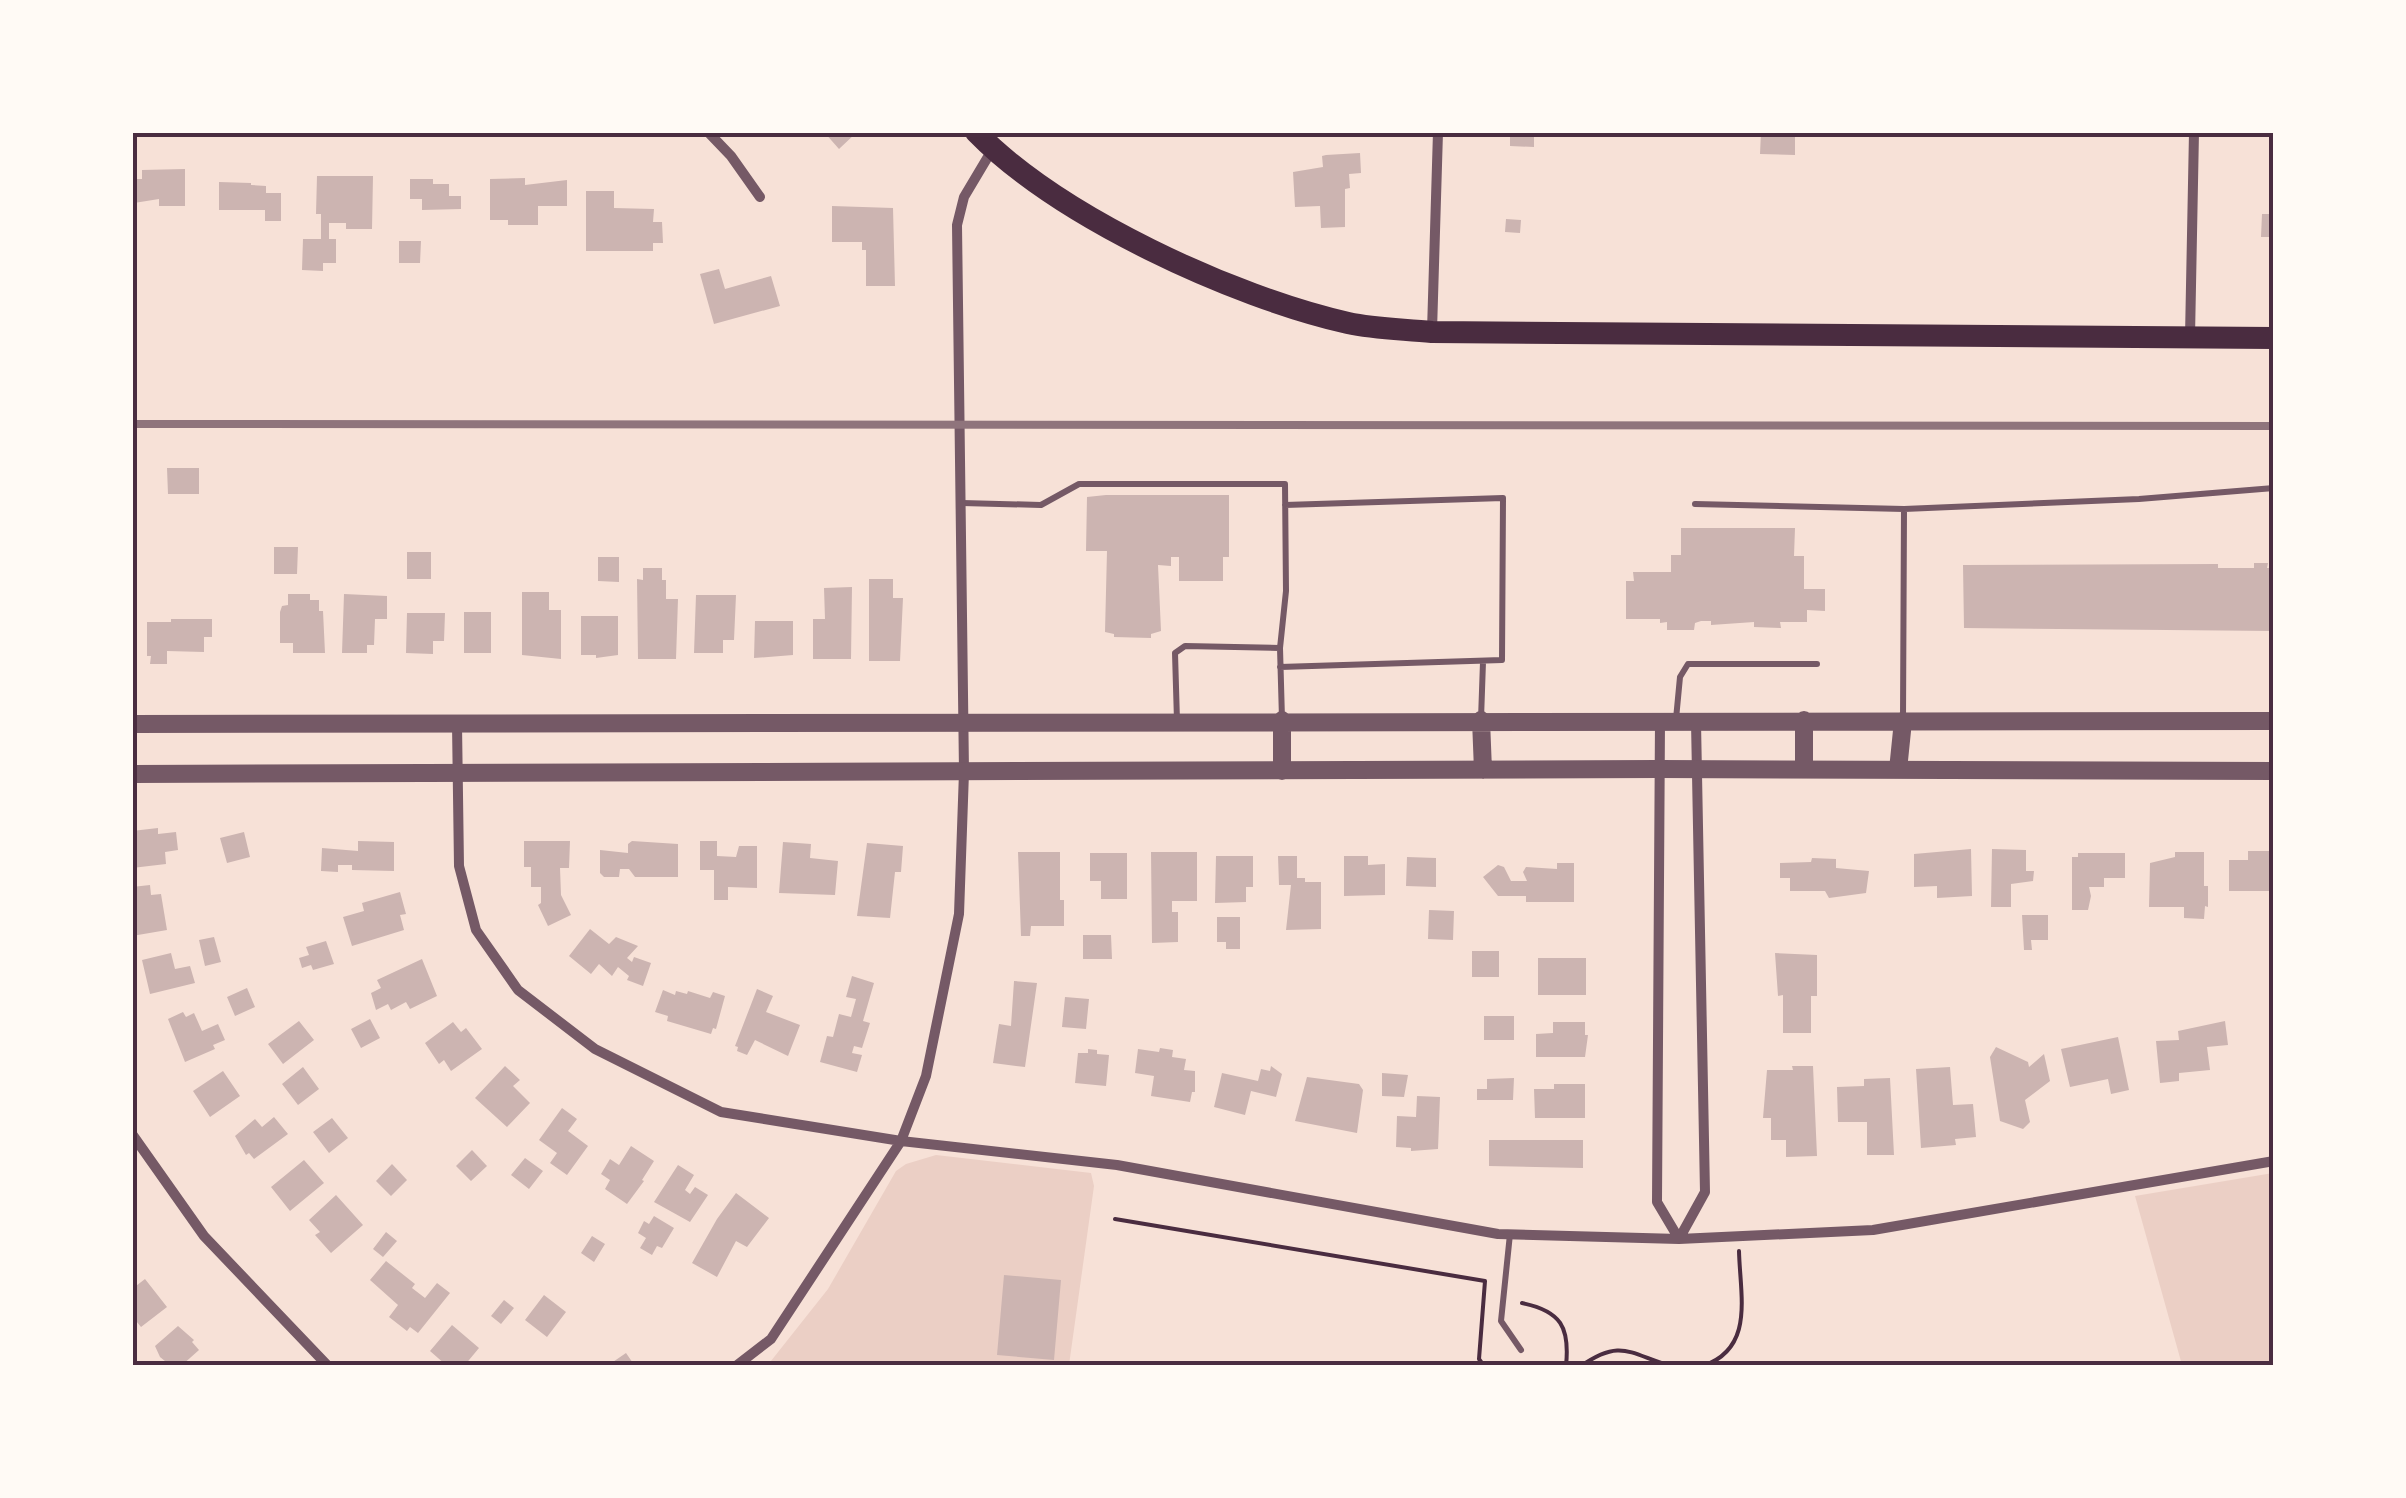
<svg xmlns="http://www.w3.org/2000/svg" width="2406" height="1498" viewBox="0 0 2406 1498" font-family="Karla,sans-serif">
<rect width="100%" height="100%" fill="#f7e1d7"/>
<path fill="#ebcfc5" d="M936 1155 1091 1173 1094 1186 1069 1365 767 1366 828 1289 896 1171 906 1164Z
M2273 1173V1365H2182L2135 1196Z"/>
<path fill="#ccb4b1" d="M824 132H857L839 149Z
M1510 132H1534V147L1510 146Z
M1761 132H1795V155L1760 154Z
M1360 153 1361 173 1349 174 1350 188 1345 189V227L1321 228 1320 206 1295 207 1293 172 1323 167 1322 156 1326 155Z
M185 169V206H159V199L134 203 132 179H142V170Z
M317 176H373L372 229H346V223H329V239H336V263H323V271L302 270 303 239H321V214H316Z
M525 178V185L567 180V206H538V225H508V220H490V179Z
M410 179H433V184H449V196H461V209L422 210V199H410Z
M219 182 251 183V185L266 186V193H281V221H265V210H219Z
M586 191H614V208L654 209 653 222H662L663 243H653V251H586Z
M832 206 893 208 895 286H866V250H862V242H832Z
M2262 214H2274V237H2261Z
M1506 219 1521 220 1520 233 1505 232Z
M399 241H421L420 263H399Z
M719 269 725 289 771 276 780 306 714 324 700 274Z
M167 468H199V494H168Z
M1106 495H1229V557H1223V581H1179V557H1171V566L1158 565 1161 631 1151 634V638L1114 637V634L1105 632 1107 551H1086L1087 497Z
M1681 528H1795L1794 556H1804V589H1825V611L1807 610V622H1780L1781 628 1754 627V622L1711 625V621H1701L1695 623 1694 630H1667V622L1660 623V619H1626V581H1634L1633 572H1671V555H1681Z
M274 547H298L297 574H274Z
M407 552H431V579H407Z
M598 557H619V582L598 581Z
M2254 563H2268L2267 568H2274V631L1964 628 1963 565 2218 564V568H2254Z
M643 568H662V580H666V599H678L676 659H638L637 579 643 580Z
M869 579H893V598H903L900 661H869Z
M852 587 851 659H813V619H825L824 588Z
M522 592H549V610H561V659L522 655Z
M288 594H310V600H319V611H323L325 653H293V643H280V612L282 606 288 605Z
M344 594 387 596V619H375L374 645H367V653H342Z
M696 595H736L734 640H723V653H694Z
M464 612H491V653H464Z
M407 613H445L444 641H433V654L406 653Z
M581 616H618V655L596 658V655H581Z
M171 619H212V637H204V652L167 651V664H150L151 656H147V622H171Z
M755 621H793V655L754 658Z
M158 828V834L176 832 178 850 165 852 166 864 132 868V831Z
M244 832 250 857 227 863 220 838Z
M358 841 394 842V871L352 870V865H338V872L321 871 322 848 358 851Z
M524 841H570L569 868H560L561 895 571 915 548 926 538 905 541 903V887H531V867H524Z
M632 841 678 844V877H635L629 869H620L619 877H604L600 873V850L628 853V844Z
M700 841H717V856L736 857 739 846H757V888L728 887V900H714V870H700Z
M783 842 811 844 810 858 838 861 835 895 779 893Z
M867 843 903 846 901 872H895L890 918 857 916Z
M1971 849 1972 896 1937 898V886L1914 887V854Z
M1992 849 2026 850V871H2034L2033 881 2011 884V907H1991Z
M2248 851H2274V891H2229V860H2248Z
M1018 852H1060V900H1064V926H1031L1030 936H1021Z
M1151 852H1197V901H1172V912H1178V942L1152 943Z
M2175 852H2204V886H2208V907L2205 906 2204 919 2184 918V907H2149L2150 863 2175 857Z
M1090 853H1127V899H1101V881H1090Z
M2078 853H2125V878H2104V887H2089L2091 896 2088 910H2072V857H2078Z
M1216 856H1253V887H1246V902L1215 903Z
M1278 856H1297V878H1305V882H1321V929L1286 930 1291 885H1279Z
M1344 856H1368V865L1385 864V895L1344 896Z
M1407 857 1436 858V887L1406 886Z
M1812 858 1836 859V868L1869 871 1866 893 1829 898 1825 891H1790V878H1780V863L1811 862Z
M1557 863H1574V902H1526V896H1498L1483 877 1498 865 1504 867 1511 881H1527L1523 872 1526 867 1557 869Z
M150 885 151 895 161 894 167 930 132 936V887Z
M400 892 406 914 400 915 404 930 352 946 343 917 364 911 362 903Z
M1429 910 1454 911 1453 940 1428 939Z
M2022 915H2048V940H2031L2032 950H2024Z
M1217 917H1240V949H1226V942H1217Z
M590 929 609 944 616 937 638 946 627 958 632 962 634 957 651 963 643 986 627 980 629 976 618 967 612 976 599 964 591 974 569 956Z
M1083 935H1111L1112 959H1083Z
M214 937 221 962 205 966 199 940Z
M326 941 334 964 313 970 311 965 302 968 299 958 309 955 306 947Z
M1472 951H1499V977H1472Z
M171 953 175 969 190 966 195 983 150 994 142 960Z
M1775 953 1817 955V996H1811V1033H1783V995L1778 996Z
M1538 958H1586V995H1538Z
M422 959 437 996 410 1009 406 1002 391 1010 388 1004 376 1010 371 993 381 988 377 980Z
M852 976 874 983 863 1021 870 1023 862 1048 854 1046 852 1053 862 1055 857 1072 820 1062 827 1036 833 1037 839 1014 851 1017 856 999 846 997Z
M1014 981 1037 983 1025 1067 993 1063 999 1024 1011 1026Z
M247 988 255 1007 235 1016 227 997Z
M757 989 773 996 766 1012 800 1025 788 1056 755 1040 747 1055 737 1051 738 1047 735 1046Z
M663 990 675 995 676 991 687 994 688 991 710 998 713 992 725 996 716 1029 713 1028 711 1034 667 1021 668 1016 655 1012Z
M1065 997 1089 999 1086 1029 1062 1027Z
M183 1012 186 1017 194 1013 202 1031 218 1024 225 1040 213 1045 215 1049 185 1062 168 1019Z
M1484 1016H1514V1040H1484Z
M370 1019 380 1038 361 1048 351 1029Z
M299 1021 314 1040 283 1064 268 1044Z
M2225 1021 2228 1045 2207 1047 2210 1070 2179 1073V1081L2160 1083 2156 1041 2179 1040 2178 1031Z
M453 1022 461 1032 466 1028 482 1049 451 1071 444 1060 439 1064 425 1043Z
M1553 1022H1585V1035H1588L1585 1057H1536V1034L1553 1033Z
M2118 1037 2129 1090 2111 1094 2108 1079 2070 1087 2061 1049Z
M1996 1047 2028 1062 2029 1067 2044 1054 2050 1081 2025 1100 2030 1122 2023 1129 2000 1121 1990 1057Z
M1160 1048 1173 1050 1172 1057 1186 1059 1184 1070 1195 1071V1092H1192L1190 1102 1151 1096 1154 1076 1135 1073 1138 1049 1159 1052Z
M1088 1049 1097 1050V1054L1109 1055 1106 1086 1075 1083 1078 1053H1088Z
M505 1066 520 1080 513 1086 530 1103 507 1127 475 1098Z
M1271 1066 1282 1074 1276 1097 1251 1091 1245 1115 1214 1107 1222 1073 1258 1081 1261 1069 1270 1071Z
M1792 1066H1813L1817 1156 1786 1157V1140H1771V1118H1763L1767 1070H1793Z
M303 1067 319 1089 298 1105 282 1084Z
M1950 1067 1953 1105 1973 1104 1976 1137 1955 1139 1956 1145 1921 1148 1916 1069Z
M223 1071 240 1096 210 1117 193 1091Z
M1382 1073 1408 1075 1404 1097 1382 1096Z
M1307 1077 1359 1084 1363 1090 1357 1133 1295 1121Z
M1514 1078 1513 1100H1477V1089H1487V1079Z
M1890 1078 1894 1155H1867V1122H1838L1837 1087 1864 1086V1079Z
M1554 1084H1585V1118H1535L1534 1089H1554Z
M1417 1096 1440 1097 1438 1149 1411 1151V1148L1396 1147 1397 1116 1416 1117Z
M562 1108 577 1119 568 1131 588 1146 567 1175 550 1163 557 1153 539 1140Z
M274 1117 288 1134 254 1159 249 1153 246 1155 235 1136 255 1119 262 1127Z
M332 1118 348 1138 329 1153 313 1132Z
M1489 1140H1583V1168L1489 1166Z
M631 1146 654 1161 642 1180 644 1181 627 1204 605 1189 610 1180 601 1174 610 1159 619 1165Z
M472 1150 487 1166 471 1181 456 1166Z
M525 1158 543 1171 529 1189 511 1175Z
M304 1160 324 1183 290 1211 271 1187Z
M392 1164 407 1180 391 1196 376 1181Z
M678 1165 694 1175 685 1190 690 1194 695 1187 708 1195 690 1222 654 1202Z
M736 1193 769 1218 747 1247 736 1241 717 1277 692 1263 717 1219Z
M336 1195 363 1225 331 1253 315 1235 320 1232 309 1220Z
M654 1216 674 1228 662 1248 657 1246 652 1255 640 1248 646 1238 638 1233 644 1221 649 1224Z
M386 1232 397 1241 383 1257 373 1249Z
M592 1236 605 1244 594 1262 581 1253Z
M386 1261 415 1284 412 1288 425 1298 437 1283 450 1293 418 1333 410 1327 407 1331 389 1317 398 1305 370 1280Z
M1004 1275 1061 1280 1054 1360 997 1355Z
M145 1279 167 1307 141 1327 132 1316V1289Z
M544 1295 566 1312 547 1337 525 1320Z
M504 1300 514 1308 501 1324 491 1316Z
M452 1325 479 1348 464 1366H454L449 1362 446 1365 430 1351Z
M178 1326 194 1340 192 1342 199 1350 181 1366H171L160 1357 155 1346Z
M626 1353 635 1366H607Z"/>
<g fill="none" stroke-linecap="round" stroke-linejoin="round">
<path stroke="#4a2c40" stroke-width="4" d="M1115 1219 1485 1281 1479 1359 1484 1366
M1522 1303C1561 1311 1570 1327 1566 1366
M1581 1366C1621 1338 1630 1354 1671 1366
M1703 1366C1755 1348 1740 1296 1739 1251"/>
<path stroke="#755966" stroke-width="6" d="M962 503 1041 505 1079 484H1285L1286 591 1280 648
M1695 504 1904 509 2139 499 2274 488
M1280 667 1502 660 1503 498 1285 505
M1903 718 1904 509
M1481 719 1483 662
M1676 719 1680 677 1688 664H1817
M1177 721 1175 653 1185 646 1280 648 1282 719
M1510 1234 1501 1321 1521 1350"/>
<path stroke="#755966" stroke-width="10" d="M708 132 731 156 760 197
M1432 331 1438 132
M2190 337 2194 132
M1660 721 1657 1202 1679 1239
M457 724 459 866 476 930 518 990 595 1049 721 1112 901 1141 1117 1165 1498 1234 1679 1239 1873 1230 2274 1161
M132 1134 204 1236 328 1366
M1679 1239 1705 1192 1696 722
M736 1366 771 1339 901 1141 926 1076 959 914 964 772 957 225 964 197 992 150"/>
<path stroke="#755966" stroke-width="18" d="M1282 720V771
M1481 720 1483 770
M132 724 2274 721
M1804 769V720
M1898 770 1903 721
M132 774 1659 769 2274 771"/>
<path stroke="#4a2c40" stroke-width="22" d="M976 132C1059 217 1233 297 1348 323 1375 329 1404 329 1432 332L2274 338"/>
<path stroke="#8f747c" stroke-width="8" d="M132 424 2274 426"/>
</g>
<rect width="2406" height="1498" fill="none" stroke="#fffaf5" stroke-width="270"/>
<rect x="135" y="135" width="2136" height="1228" fill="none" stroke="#4a2c40" stroke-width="4"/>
</svg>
